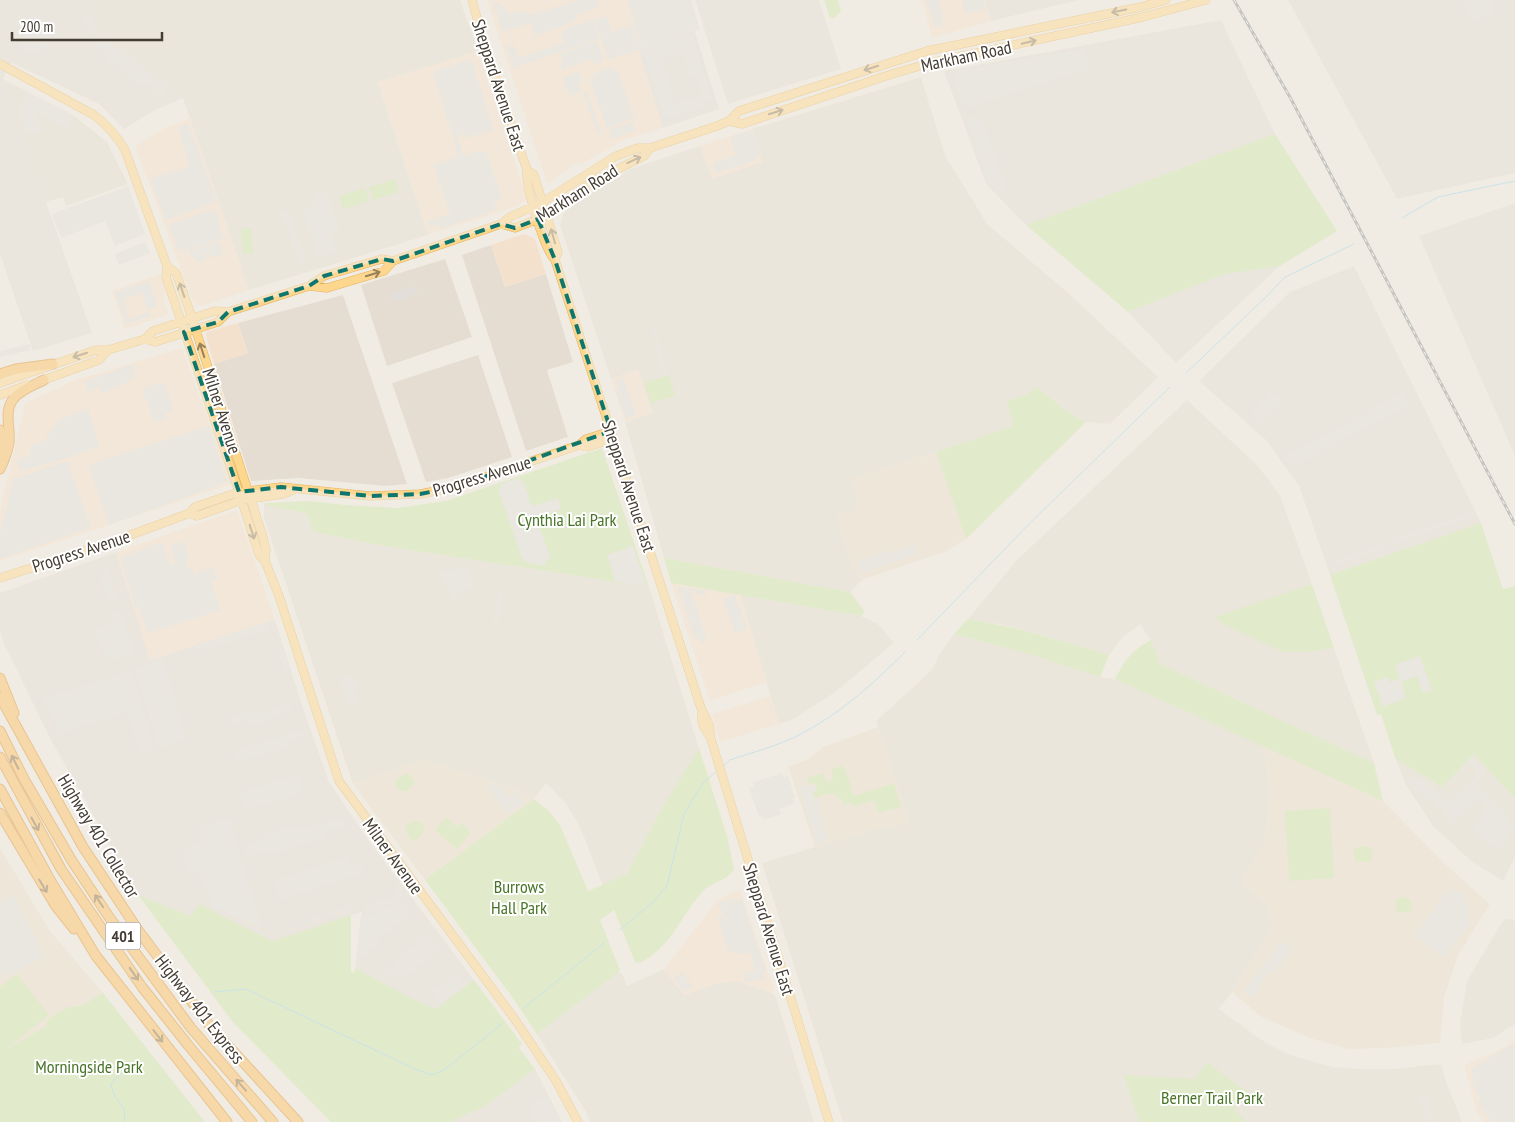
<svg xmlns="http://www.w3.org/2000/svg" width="1515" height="1122" viewBox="0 0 1515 1122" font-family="'PT Sans Narrow',sans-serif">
<rect width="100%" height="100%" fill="#f1ece3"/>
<path fill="#e5ddd1" d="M90 0H460L478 51 378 83 428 235 249 290 183 98 101 32Z
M921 77 945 155 987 224 1066 291 1158 377 1110 424 1086 422 1065 410 1037 387 1025 395 1008 401 1014 426 853 479 860 509 837 516 854 568 862 580 850 592 664 558 625 422 652 412 638 370 611 379 560 225 564 211 630 169 700 146 712 178 762 162 752 129Z
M3 79 73 115 107 142 128 184 66 206 63 197 46 202Z
M491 245 505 287 546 274 573 362 547 370 568 437 526 451 462 255Z
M445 259 472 337 387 366 361 285Z
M343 295 407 484 386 486 298 478 251 481 214 364 248 353 238 323Z
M478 355 512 457 448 478 426 482 392 383Z
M1187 400 1257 465 1280 495 1312 584 1215 618 1309 652 1334 648 1374 763 1160 664 1151 640 1140 624 1123 637 1109 655 1042 635 1004 625 968 619 1016 561Z
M264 505 306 513 314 532 385 546 649 587 699 749 658 815 627 874 609 898 599 877 585 839 576 820 566 804 546 783 534 799 510 787 424 760 353 784 264 518Z
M740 595 861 616 878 624 894 643 834 693 792 720 779 724Z
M954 634 1029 654 1100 677 1115 679 1264 746 1270 791 1265 843 1241 882 1267 904 1273 928 1232 992 1219 1009 1260 1039 1276 1048 1293 1056 1333 1067 1357 1069H1394L1441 1064 1447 1084 1462 1122H843L762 863 875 829 909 823 876 721 932 670 939 655Z
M1474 754 1515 799V857L1503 881 1470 860 1434 827 1406 785 1395 758 1442 787Z
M1506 919H1512L1515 922V1024L1493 1038 1462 1044 1460 1023 1467 981 1502 922Z
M664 969 684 995 715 984 737 981 772 993 776 997 814 1122H590L586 1112 537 1034 619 972 622 974 627 986Z"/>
<path fill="#f4e1cd" d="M487 0H627L642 49 639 51 663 128 622 141 583 163 573 165 550 183 546 181Z
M922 0H985L991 21 932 38Z
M478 51 527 199 518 206 428 235 378 82Z
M190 118 249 290 202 306 193 302 135 146 161 130Z
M752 129 762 162 712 179 700 146Z
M524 234 535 239 546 274 505 287 491 245Z
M160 274 166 293 163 298 169 314 125 330 112 291Z
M238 323 248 353 214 364 206 336V332Z
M182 348 232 484 0 561V511L25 403 75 380Z
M638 370 652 413 625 422 611 379Z
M237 510 275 620 150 660 116 552Z
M671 583 740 595 767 682 710 701Z
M770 696 779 724 720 742 712 714Z
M740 890 774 989 772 993 737 981 715 984 684 995 664 969 716 902 728 894Z
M1515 1041V1122H1483L1477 1112 1464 1065 1493 1053Z"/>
<path fill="#e3ddd8" d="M0 0H90L101 32 183 98 155 110 124 129 99 104 12 63 3 79 92 333 33 351 0 254Z
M627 0H685L719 109 663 128 639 51 642 49Z
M695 0H819L841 69 728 104Z
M985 0H1079L991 21Z
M1288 0H1515V173L1397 199Z
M1221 20 1275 134 1026 225 986 184 944 71Z
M1515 203V456L1419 236Z
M1280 266 1176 363 1128 312 1225 274Z
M1354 266 1481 523 1330 575 1299 486 1266 440 1199 381 1290 292Z
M116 552 150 660 275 620 302 705 329 782 366 837 474 980 435 1011 355 968 362 912 273 941 199 904 191 916 138 895 51 740 4 644 0 630V593Z
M535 1069 562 1122H451L487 1105Z"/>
<path fill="#ebe0cc" d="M936 452 966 539 947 551 862 580 854 568 837 516 860 508 852 479Z
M878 727 909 823 875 829 815 847 788 766 807 760 823 747Z
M1264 746 1383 801 1445 864 1490 904 1458 955 1444 998 1440 1043 1387 1048 1348 1049 1310 1038 1260 1016 1232 992 1273 928 1267 904 1241 882 1265 843 1270 791Z
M424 760 510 787 534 799 425 880 353 784Z
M0 848 50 931 103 993 0 1053Z"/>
<path fill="#cfe7aa" d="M824 0H838L841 11 834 18H830Z
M1275 134 1337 231 1280 266 1225 274 1128 312 1026 225Z
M395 179 399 192 373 200 369 187Z
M365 188 369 201 343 209 339 196Z
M251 228 253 254H243L241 229Z
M669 375 675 396 651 403 644 383Z
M1037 387 1065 410 1086 422 966 539 936 452 1013 426 1007 401 1025 395Z
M602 448 649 587 385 546 314 532 306 513 264 505 265 503 310 501 346 505 397 508 446 501Z
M1481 523 1503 589 1515 586V799L1474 754 1442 787 1395 758 1381 714 1377 715 1330 575Z
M664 558 850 592 865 612 861 616 671 583Z
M1312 584 1334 648 1309 652H1283L1223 624 1215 617Z
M968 619C1017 627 1063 641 1109 655L1100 677 1029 654 954 634Z
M1151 640 1160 664 1374 763 1383 801 1115 679C1125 660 1131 651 1151 640Z
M699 748 727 836 734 869C729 880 712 882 703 891 681 915 670 950 639 963L635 962 614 910 600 920 620 970 619 972 537 1034 512 997 425 880 534 799 549 811 560 825 588 891 627 874 658 815Z
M841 766 845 769 854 796 894 783 901 807 879 813 874 800 852 807 850 803 844 805 841 798 838 799 835 793 831 795 830 793 814 798 813 793 817 791 815 783 809 784 807 778 824 773 826 782 833 780 831 769Z
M406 773 411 776 415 783 407 791H400L395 785 396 780Z
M1330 808 1334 878 1289 881 1285 811Z
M446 817 457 827 461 823 471 832 457 849 435 830Z
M413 821 421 822 424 826 425 831 415 841H411L406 830V826Z
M1366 846 1372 850 1373 857 1369 862 1355 861 1353 848Z
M138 895 191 916 199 904 273 941 351 915V972L354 973 355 968 413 999 436 1009 474 980 522 1044 519 1048 535 1069 487 1105 451 1122H331L232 1021Z
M1399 897 1406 898 1410 900 1413 911 1400 913 1396 910 1395 902Z
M17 974 49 1015 5 1050 46 1026 48 1019 68 1007 81 1006 103 993 205 1122H0V987Z
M1207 1062 1240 1087 1248 1090 1234 1108 1246 1122H1139L1124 1075 1195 1079Z"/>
<path fill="#e2dfdb" d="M492 0 506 8 508 14 516 12H527L531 15 578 0H596L599 7 575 15 576 21 535 36 530 23 503 32Z
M627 0H691L700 29 665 41 692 34 712 99 705 101 697 76 691 77 683 52 662 59 675 102H673V104L702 96 706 107 666 119 664 113 662 114Z
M926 0H939L943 16 941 17 943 25 934 27Z
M962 0H983L986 9 966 14Z
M1464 0H1491L1495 13 1471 22Z
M90 12 97 32 89 35 82 15Z
M41 13 50 40 45 41 48 48 24 55 22 49 17 51 28 19Z
M607 16 612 32 633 25 641 49 608 59 595 20Z
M593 19 600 39 514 68 507 47 514 45 519 58 564 43 560 31Z
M101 37 166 88 161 95 146 83 142 87 106 58 108 55 95 44Z
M597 41 604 60 594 64 592 59 562 70 560 63 563 62 560 54Z
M1084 49 1091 68 964 109 954 78 958 77 957 70Z
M471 59 494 130 465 138 463 134 457 137 464 156 482 150V152H486L502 199 494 201 497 209 440 229 438 224 430 227 428 221 450 214 433 165 456 157V146L432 72Z
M612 67 613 71 618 70 634 118 607 128 590 79 594 77 593 74Z
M579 72 582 82 578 84 581 92 569 96 563 78Z
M587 91 601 133 598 134 583 93Z
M28 92 72 116 66 127 35 111 42 130 27 134 18 108Z
M977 116 978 119 982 118 1006 189 996 193 992 182 988 184 967 119Z
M633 122 636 130 612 139 609 130Z
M188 123 217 201 166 220 150 179 190 166 178 127Z
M752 130 760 155 756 156 757 160 716 173 713 163 736 155 730 137Z
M128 186 145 234 115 246 105 221 61 238 52 214Z
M324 187 340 232 331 235 336 252 319 258 303 214 314 200 312 192Z
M214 209 224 238 184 252 182 248 178 250 169 225Z
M288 210 307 262 300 264 281 212Z
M145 242 150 253 119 265 115 254Z
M219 242 223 254 210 258 209 253 206 254 207 259 197 262 196 258 192 259 189 251Z
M149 281 157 306 147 309 142 293 123 299 129 319 149 312 151 316 125 324 115 292Z
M416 286 418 294 391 302 390 298 392 297 391 292Z
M650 324H653L668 374 664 375Z
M29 344 30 350 0 357V351Z
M132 364 136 376 128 379 129 382 103 393 100 387 88 392 85 382Z
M623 377 636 415 626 419 615 390 619 389 616 380Z
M164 382 174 410 165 413 167 418 154 422 142 389Z
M1272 391 1284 402 1263 422 1251 411Z
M1402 393 1409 406 1292 467 1283 457Z
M88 409 99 446 68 458 20 471 17 460 30 456 31 445 44 441 60 419Z
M209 426 227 482 109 525 88 465Z
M67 461 91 527 0 559V534L13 479Z
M518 478 519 482 523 480 530 500 527 502H531L533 506 558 498 561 509 537 518 538 521 534 524H538L551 559 546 560V566L527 563 526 560 523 561 498 489 501 487 500 484Z
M1474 511 1475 515 1333 566 1332 562Z
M183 541 190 559 185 561 187 568 192 567 195 574 213 567 218 579 211 582 220 610 148 633 138 606 135 607 120 558 162 542 170 565 176 563 170 546Z
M916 544 918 554 861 573 856 561Z
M633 546 647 587 615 581 607 555Z
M462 564 472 579 471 586 457 594 459 597 455 599 437 573 444 568 447 571 450 569 451 571Z
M107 570 118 600 110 603 99 573Z
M678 587 706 590V595L695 593V591H691L707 641 701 643 699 638 695 640Z
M498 591 503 593 496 629 492 628Z
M735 595 747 629 735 633 723 599Z
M120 611 134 652 109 661 108 657H105L95 630 114 623 111 614Z
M268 622 270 629 197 652 195 645Z
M284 649 292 672 285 674 277 651Z
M1420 656 1432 690 1423 693 1417 676 1401 682 1406 698 1383 707 1374 682 1388 677 1390 682 1400 678 1395 665Z
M162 659 187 739 159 748 134 668Z
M131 671 155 749 141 753 128 713 60 733 43 698Z
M352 675 357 687 354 690 358 704 350 707 340 679Z
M289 704 292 711 249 727 246 720 235 725 232 718 258 708 261 714Z
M301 730 303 736 290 741 291 746 237 763 234 751Z
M1473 759 1486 772 1475 784 1515 825 1501 850 1495 846 1493 848 1472 832 1485 807 1478 800 1453 825 1431 797 1427 800 1422 794 1412 789 1414 784 1407 783 1410 777 1412 778 1413 775 1430 783 1445 800 1443 802 1447 803 1476 776 1477 774 1468 763Z
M782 773 784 777 788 776 795 798 792 799 794 804 779 809 781 814 764 820 763 816 759 817 749 788 754 786 753 782Z
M297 774 303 792 245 811 239 793Z
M493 782 497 787 500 784 508 795 507 796 508 798 517 791 525 802 508 815 487 787Z
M814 784 816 791 812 793 814 799 818 798 822 812 817 814V816L821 815 829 840 817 844 799 788Z
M342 817 348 825 325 832 326 837 274 854 272 850 248 858 244 846 265 839 264 835 288 827 289 830 307 824 308 828Z
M229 818 262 927 212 907 206 885 193 869 188 870 183 852 202 840 199 827Z
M348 856 351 865 360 862 364 873 280 900 274 881Z
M401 886 405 899 366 912 364 906 396 896 394 888Z
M1454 889 1465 897 1468 904V918L1471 922 1443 958 1414 936 1448 890Z
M13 895 45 956 8 976 6 972 1 974 2 977 0 978V902Z
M733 898 734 902 742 899 766 973 762 974 765 979 745 982 744 973 754 970 751 953 734 954 733 951 728 952 718 917 723 916 719 903Z
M406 902 412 913 376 941 379 944 358 960 360 918Z
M352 905 353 908 293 927V924Z
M429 934 441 949 402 979 397 973 433 945 432 943 383 981 380 978 397 964 395 961Z
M1282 941 1293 949 1275 972 1268 973 1254 997 1244 991Z
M683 972 693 987 683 992 674 978Z
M458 973 466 985 440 1003 432 992Z
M1513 1044 1515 1047V1122H1491L1478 1101 1481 1099 1471 1083 1475 1081 1471 1076 1473 1073 1471 1069Z
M1425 1092 1435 1122H1428L1425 1117 1419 1093Z
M546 1096 559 1122H536L529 1110 533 1108 531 1104Z"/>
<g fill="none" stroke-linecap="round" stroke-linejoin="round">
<path stroke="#9dd4f0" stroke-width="1" d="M1402 218 1438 197 1515 181
M1186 373 1267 296 1285 277 1354 244
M917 640 1029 524 1170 387
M722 767 730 760C753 752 778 746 799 735 840 714 873 684 905 652
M620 930 653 902 667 886 684 814 702 784 717 771
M215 992 246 989 417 1070 432 1075 444 1070 502 1024
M524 1008 604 943
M125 1122 124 1109 113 1093 111 1084 129 1064"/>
<defs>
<path id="major" d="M472 0 484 43 527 170C525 186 544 249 555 260L700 705C704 718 711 721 710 736L829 1122
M0 64 94 115C107 125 117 136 125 150L167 266 166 277 239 492 259 555 265 561
M729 121 742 124 892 74 930 63 1143 17 1206 0
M527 170 534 175 558 252 555 260
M501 224 515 228 538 219 594 181 644 156 650 148
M167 266 176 273 189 309 263 537 266 550 265 561 279 596 339 781 516 1021 556 1081 578 1122
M309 286 327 288 384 271 393 261 501 224 510 217 543 202 616 156 638 148H650L717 126 729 121 739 111 927 51 1141 7 1166 0
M145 339 155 342 218 322 228 312
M38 382 99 360 108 350
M0 383 96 350H108L145 339 153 331 215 311 228 312 309 286 324 276 382 259 393 261
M0 395 27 385
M579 445 587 447 613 439
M190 513 197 516 242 500 283 494 293 490
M0 578 106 544 190 513 195 507 239 492 281 487 370 496 420 494 456 487 579 445 586 439 611 431
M702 712C701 723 703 728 710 736"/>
<path id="highway" d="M0 374 16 369 53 364
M0 430 3 446 2 453
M0 469C4 461 7 452 9 443 11 428 3 411 14 398 22 389 34 385 44 380
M0 678 14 713
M0 697 83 847 138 930 210 1026 298 1122
M0 731 24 779 72 861 109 917 191 1028 273 1122
M0 757 61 869 142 987 188 1045 252 1122
M0 789 49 878 96 956 227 1122
M0 813 55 905 74 929"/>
</defs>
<use href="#major" stroke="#e3b25f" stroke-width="9"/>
<use href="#highway" stroke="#dd9231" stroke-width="11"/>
<use href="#major" stroke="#fed78f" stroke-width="8"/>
<use href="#highway" stroke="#febf61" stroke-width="9"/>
<defs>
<path id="rail" d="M1234 0 1291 99 1515 524"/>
</defs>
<use href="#rail" stroke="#939393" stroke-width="3"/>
<use href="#rail" stroke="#fff" stroke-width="1" stroke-dasharray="4" stroke-linecap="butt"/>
</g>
<defs><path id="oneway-shaft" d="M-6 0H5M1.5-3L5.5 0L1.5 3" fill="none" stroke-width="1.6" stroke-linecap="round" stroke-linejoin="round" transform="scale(1.25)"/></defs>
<g stroke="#97825c">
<use href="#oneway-shaft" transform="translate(1119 11) rotate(168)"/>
<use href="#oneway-shaft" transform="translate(1029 42) rotate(-13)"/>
<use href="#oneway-shaft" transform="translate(871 68) rotate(162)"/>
<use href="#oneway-shaft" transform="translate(776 112) rotate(-18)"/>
<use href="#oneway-shaft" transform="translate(634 160) rotate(-24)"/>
<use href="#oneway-shaft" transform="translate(553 236) rotate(-106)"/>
<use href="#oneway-shaft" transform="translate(373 274) rotate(-17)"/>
<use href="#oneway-shaft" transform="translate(182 290) rotate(-109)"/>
<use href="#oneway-shaft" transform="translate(202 350) rotate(-108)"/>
<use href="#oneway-shaft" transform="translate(80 355) rotate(162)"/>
<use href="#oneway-shaft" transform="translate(252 532) rotate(72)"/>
</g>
<g stroke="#8e7045">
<use href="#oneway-shaft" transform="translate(15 762) rotate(-117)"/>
<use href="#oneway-shaft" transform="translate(35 824) rotate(61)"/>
<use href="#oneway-shaft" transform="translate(43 886) rotate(59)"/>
<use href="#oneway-shaft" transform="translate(99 901) rotate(-124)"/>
<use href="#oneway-shaft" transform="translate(134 974) rotate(55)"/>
<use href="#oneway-shaft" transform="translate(158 1036) rotate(52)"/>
<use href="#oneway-shaft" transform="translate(241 1085) rotate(-131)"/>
</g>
<path d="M0 0H1515V1122H0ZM538 219 555 260 611 431 456 487 420 494 370 496 281 487 239 492 184 332 218 322 228 312 309 286 324 276 382 259 393 261 501 224 515 228Z" fill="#f1ece3" fill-opacity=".55" fill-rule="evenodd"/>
<path fill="none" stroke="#0f766e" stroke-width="4" stroke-dasharray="10 6" stroke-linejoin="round" d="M538 219 555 260 611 431 456 487 420 494 370 496 281 487 239 492 184 332 218 322 228 312 309 286 324 276 382 259 393 261 501 224 515 228Z"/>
<g text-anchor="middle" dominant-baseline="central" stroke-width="4" stroke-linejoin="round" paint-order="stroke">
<rect fill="#fff" stroke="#7b7670" stroke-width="1" x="105.5" y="922.5" width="35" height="27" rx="4"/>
<g font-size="16" font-weight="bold" fill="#433c33">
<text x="123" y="936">401</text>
</g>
<g font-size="18" fill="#433c33" stroke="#fff">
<text transform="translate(966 56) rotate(-12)">Markham Road</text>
<text transform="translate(499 85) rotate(72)">Sheppard Avenue East</text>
<text transform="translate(577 193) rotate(-32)">Markham Road</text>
<text transform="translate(222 411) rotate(72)">Milner Avenue</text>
<text transform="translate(482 476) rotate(-17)">Progress Avenue</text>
<text transform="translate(629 486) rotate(72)">Sheppard Avenue East</text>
<text transform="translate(81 551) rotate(-18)">Progress Avenue</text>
<text transform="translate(99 836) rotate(59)">Highway 401 Collector</text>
<text transform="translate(393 856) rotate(54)">Milner Avenue</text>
<text transform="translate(769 929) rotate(73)">Sheppard Avenue East</text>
<text transform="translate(200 1009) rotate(52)">Highway 401 Express</text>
</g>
<g font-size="18" fill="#497427" stroke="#fff">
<text x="567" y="519">Cynthia Lai Park</text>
<text x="519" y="886">Burrows<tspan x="519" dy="21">Hall Park</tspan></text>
<text x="89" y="1066">Morningside Park</text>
<text x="1212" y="1097">Berner Trail Park</text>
</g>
</g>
<path d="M12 32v8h150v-8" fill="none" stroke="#433c33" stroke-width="2.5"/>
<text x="20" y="32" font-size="15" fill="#433c33" stroke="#ffffff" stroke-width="4" paint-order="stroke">200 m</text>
</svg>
